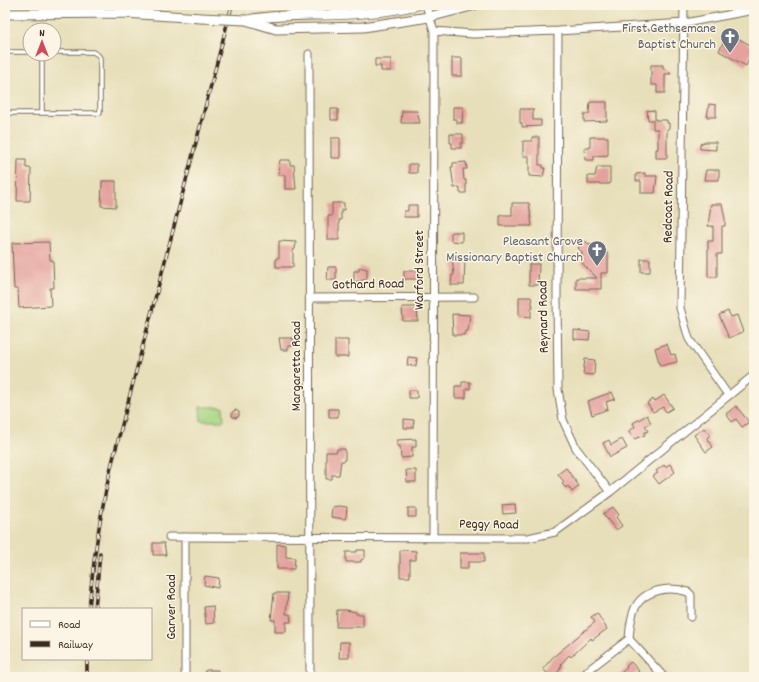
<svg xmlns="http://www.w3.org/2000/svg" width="759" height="682" viewBox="0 0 759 682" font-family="Dekko,sans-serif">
<rect width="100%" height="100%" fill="#fcf5e5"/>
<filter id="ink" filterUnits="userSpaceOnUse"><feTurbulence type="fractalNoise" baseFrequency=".025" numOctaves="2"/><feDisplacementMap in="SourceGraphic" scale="8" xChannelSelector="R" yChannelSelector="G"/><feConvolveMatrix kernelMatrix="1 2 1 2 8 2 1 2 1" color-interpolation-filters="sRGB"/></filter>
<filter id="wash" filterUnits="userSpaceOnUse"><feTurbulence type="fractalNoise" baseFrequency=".012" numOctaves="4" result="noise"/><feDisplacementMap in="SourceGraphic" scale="16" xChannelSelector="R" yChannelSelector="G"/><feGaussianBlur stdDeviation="0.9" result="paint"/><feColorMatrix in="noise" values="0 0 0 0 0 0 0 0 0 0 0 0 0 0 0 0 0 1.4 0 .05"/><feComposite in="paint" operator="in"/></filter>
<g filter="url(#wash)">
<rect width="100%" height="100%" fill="#e7dfba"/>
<path fill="#a6d583" stroke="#708050" d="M200 407H223L224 421H201Z"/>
<g id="blocks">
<path fill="#e4a19d" d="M728 33 754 47 746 66 719 51Z
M452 58H462V76H452Z
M375 59H391V71H381V66H375Z
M651 65H663V69H666L671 74H665V93H657V85H651Z
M590 102H607V121L584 122V114H589Z
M709 104 716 105V117H707Z
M453 107H463L462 123H457V119H453Z
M331 109H338V120H331Z
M520 109H533V120H541V126L522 127V123H520Z
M647 110 655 111V120H667V123H669V129H667V158H656V149H658V129H653V120H648Z
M402 111H417L420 123H401Z
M450 134H463V143H461V148H452V143H450Z
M532 137H539V165H543V168H545L543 177 529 176V156H523V141H532Z
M590 137H608V155L594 156V160H585L584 148H590Z
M331 138H340V158H331Z
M705 142H716V150L700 149V144Z
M18 160H26V168H31L30 201H17Z
M280 160H290V165H294L296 189H285V175H278Z
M466 162 467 169H463L464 180H466V193H460V187L454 188 451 167H453V163Z
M409 164H417V173H409Z
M597 167H610V184H588V176H595Z
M706 170H719V180H704Z
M645 173V176H657L655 193H641V181H636V174Z
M102 181H116V207L101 206Z
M332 203H344V210H341V220H339V240H328V216H332Z
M512 203H529L532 226H500V215H512Z
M711 204H722L725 219V226H722V254H717V277H708V241H713V226H708Z
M408 205H417V217H404V211H408Z
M453 232H462V242L451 241V233Z
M279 241 296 242 295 249 293 250V267H276V258H279Z
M585 241 590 245H600L608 254V273H601V289H576V278H597L582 263V252L578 248Z
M49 242 50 260H53L54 288H50L51 306 19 308 18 289H14L12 243Z
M452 258H465L464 285H451L452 275H454Z
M641 259H650V272H641Z
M529 264H539L538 285H529Z
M328 267H336V280H327Z
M359 267 367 269V279L354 282V271H359Z
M404 271H420L419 279H404Z
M519 297H531L533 308H531V317L519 316Z
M402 307H417L418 321H403Z
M728 311 731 317 737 315 743 332 729 338 719 315Z
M452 314 470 315 468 331H465L464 335H453Z
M574 330 590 332 589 340 574 339Z
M279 338H293V346H288V350H281Z
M335 340H348V357H335Z
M667 344 671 355 675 354 677 362 660 366 655 348Z
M408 357 417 358 416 366 407 365Z
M585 359 595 360 594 375 583 374Z
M462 382H470V389H466V398H455V386H462Z
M409 390H417V398H409Z
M612 392 615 399 606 402 608 409 592 415 588 401Z
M664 395 673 408 666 412 663 407 653 412 647 403 653 399 655 401Z
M736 406 749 422 742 427 736 419 732 422 726 414Z
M329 409H338V417H329Z
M236 410 239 412V416L236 418 232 416V412Z
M647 415 651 423 645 426 648 431 644 433 645 435 634 439 629 431 635 427 633 423Z
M404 419 414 420 413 428H404Z
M704 428 710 435 707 438 713 447 706 452 694 435Z
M416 439V447H412V457L401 458 400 446H397V440Z
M622 439 627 448 610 457 603 443 609 440 611 445Z
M337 449H345V461H341L339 475H332V479H326V452H337Z
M670 464 675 472 659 484 653 476 658 473 656 471 664 465 665 467Z
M566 468 579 486 572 492 568 486 566 488 562 484 564 482 558 474Z
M406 470H416V482H407Z
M515 504 516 513 503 514 502 505Z
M338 506 347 507 346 517 345 519 331 517 332 507Z
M613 507 619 515 616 517 622 526 616 530 603 514Z
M408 508H416V517H408Z
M153 543H164L166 555H153Z
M277 544 286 545V557L295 558 294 569H277Z
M357 550H365V558L361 560V562H346V552H357Z
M404 550 416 551V560H410V577H400V551Z
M460 553H484V562H468V569H460Z
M205 576 219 578 218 588 204 585Z
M274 593H288L286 614H290L291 622H286V632H275V620H271Z
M213 606 214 623 206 624 204 607Z
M337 610H346L356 612V614H363V627H336Z
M597 613 607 629 592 640 591 638 571 657 569 655 561 664 562 665 559 671 551 677 543 669 552 658 595 622 591 617Z
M340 642H349V658H339Z
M631 662 639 671 631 677H616L627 668 626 666Z
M207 670H218V677H205V671Z"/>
</g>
</g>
<g filter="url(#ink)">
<use href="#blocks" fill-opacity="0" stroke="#776955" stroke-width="1"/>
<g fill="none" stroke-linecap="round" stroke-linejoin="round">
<defs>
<path id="lane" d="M79 12 80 5
M5 52H30
M5 113H100V58L98 55 93 52H54
M42 113V54"/>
<path id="street" d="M426 5 434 31 433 537
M684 5 680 308 689 339 728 395
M434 31 473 34 558 31 685 23 754 10
M558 31 557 296 558 389 563 420 576 448 610 492
M309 54 310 677
M310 298 474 297
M169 537 528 538 555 532 610 492 754 375
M629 639 664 677
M185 677V537
M582 677 591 668 629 639C630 629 630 618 635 608 644 589 670 586 688 592L691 595V617"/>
<path id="secondary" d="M5 14 125 13 201 18
M246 20 276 29 363 27 429 17 475 5
M248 20C271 15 289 16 312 15 348 15 383 13 417 5"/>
</defs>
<use href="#lane" stroke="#776955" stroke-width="5.5"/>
<use href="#street" stroke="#776955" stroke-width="9"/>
<use href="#secondary" stroke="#776955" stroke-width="11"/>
<use href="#lane" stroke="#fff" stroke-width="3.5"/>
<use href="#street" stroke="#fff" stroke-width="7"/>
<use href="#secondary" stroke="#fff" stroke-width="9"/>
<defs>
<path id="rail" d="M89 609C93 561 100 514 111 467L232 5
M95 609 100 553
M87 677V659"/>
</defs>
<use href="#rail" stroke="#3b2a1e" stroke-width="3.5"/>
<use href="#rail" stroke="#fcf5e5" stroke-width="2" stroke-dasharray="6" stroke-linecap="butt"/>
<defs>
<path id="secondary-bridge" d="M201 18 246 20"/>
</defs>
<use href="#secondary-bridge" stroke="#776955" stroke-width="11" stroke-linecap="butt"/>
<use href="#secondary-bridge" stroke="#fff" stroke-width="9"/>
</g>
</g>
<defs>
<symbol id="church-pin" viewBox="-11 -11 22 30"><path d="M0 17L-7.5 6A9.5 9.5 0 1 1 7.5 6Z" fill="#6b7280" stroke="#fcf5e5"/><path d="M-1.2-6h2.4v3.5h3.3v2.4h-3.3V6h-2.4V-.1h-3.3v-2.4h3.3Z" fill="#fff"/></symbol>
</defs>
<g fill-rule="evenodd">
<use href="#church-pin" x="719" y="26" width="22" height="30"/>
<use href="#church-pin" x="586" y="239" width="22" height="30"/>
</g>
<g text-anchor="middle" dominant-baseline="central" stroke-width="3" stroke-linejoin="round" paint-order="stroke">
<g font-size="14" fill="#5b616d" stroke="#fcf5e5" text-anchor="end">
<text x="716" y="29">First Gethsemane<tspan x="716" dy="16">Baptist Church</tspan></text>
<text x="583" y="242">Pleasant Grove<tspan x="583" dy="16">Missionary Baptist Church</tspan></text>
</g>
<g font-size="14" fill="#3b2a1e" stroke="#fcf5e5">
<text transform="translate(669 207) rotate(-89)">Redcoat Road</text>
<text transform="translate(420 270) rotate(-90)">Warford Street</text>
<text transform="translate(368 285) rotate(-1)">Gothard Road</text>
<text transform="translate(544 317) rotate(-91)">Reynard Road</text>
<text transform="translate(297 366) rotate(-90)">Margaretta Road</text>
<text transform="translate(489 525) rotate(1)">Peggy Road</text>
<text transform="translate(172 607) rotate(-90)">Garver Road</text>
</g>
</g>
<rect width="759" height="682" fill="none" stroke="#fcf5e5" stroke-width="20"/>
<rect x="22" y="608" width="130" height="52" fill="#fcf5e5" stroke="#afa495"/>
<rect x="30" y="621" width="20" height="6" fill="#ffffff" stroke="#afa495"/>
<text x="58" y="628" font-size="12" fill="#3b2a1e">Road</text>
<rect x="30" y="641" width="20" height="6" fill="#3b2a1e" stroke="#afa495"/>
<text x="58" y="648" font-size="12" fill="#3b2a1e">Railway</text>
<g transform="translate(42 42)"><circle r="19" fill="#fcf5e5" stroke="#afa495"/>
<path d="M0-3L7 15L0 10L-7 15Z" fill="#d1495b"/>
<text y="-6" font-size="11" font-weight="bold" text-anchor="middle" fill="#3b2a1e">N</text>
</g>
</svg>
